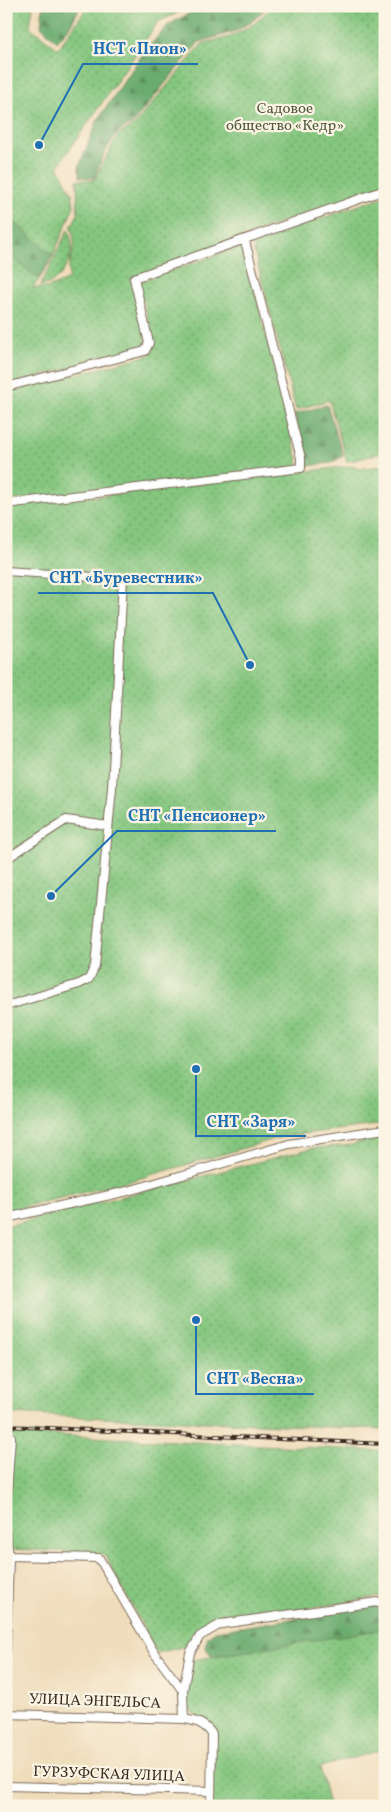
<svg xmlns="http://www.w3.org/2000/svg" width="391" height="1812" viewBox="0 0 391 1812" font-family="Vollkorn,serif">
<defs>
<pattern id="forest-firs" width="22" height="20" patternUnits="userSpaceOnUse" patternTransform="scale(1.25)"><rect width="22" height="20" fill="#6bab6e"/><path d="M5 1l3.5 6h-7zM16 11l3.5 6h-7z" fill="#598b5a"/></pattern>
<pattern id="garden-dots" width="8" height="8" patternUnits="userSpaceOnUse" patternTransform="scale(1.25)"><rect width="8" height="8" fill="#84c67f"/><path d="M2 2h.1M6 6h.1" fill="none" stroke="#6da167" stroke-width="1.8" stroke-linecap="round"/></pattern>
</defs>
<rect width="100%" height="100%" fill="#fcf5e5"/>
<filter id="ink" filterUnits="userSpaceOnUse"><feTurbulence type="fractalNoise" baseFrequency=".02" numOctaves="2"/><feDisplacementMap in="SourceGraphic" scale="10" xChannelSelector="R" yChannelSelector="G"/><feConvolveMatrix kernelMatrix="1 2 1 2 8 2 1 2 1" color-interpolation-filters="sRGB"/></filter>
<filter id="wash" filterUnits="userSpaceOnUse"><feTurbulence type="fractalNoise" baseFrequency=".0096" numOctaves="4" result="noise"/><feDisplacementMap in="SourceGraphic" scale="20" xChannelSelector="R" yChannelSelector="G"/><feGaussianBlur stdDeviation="1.12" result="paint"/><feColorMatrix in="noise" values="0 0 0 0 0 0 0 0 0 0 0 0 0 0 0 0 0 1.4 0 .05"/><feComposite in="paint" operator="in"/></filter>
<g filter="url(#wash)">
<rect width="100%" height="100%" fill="#efdcba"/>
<path fill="url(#forest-firs)" stroke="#536a46" d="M43 6H81L68 29 57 42 41 26Z
M215 6H268L255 19 236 31 199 42 132 124C110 132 103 158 94 178L80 177 79 167 97 121 144 52 168 25 196 10Z
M6 214 53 256 40 278 33 275 6 252Z
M327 405 343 456 331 463 308 466 294 414Z
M385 1604V1630L230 1655H211L205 1647 208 1636 216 1631Z"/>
<path fill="url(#garden-dots)" stroke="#60784e" d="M6 6H33L30 27 58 49 88 6H192L158 22 58 166 72 194 74 206 53 256 6 214Z
M273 6H385V185L130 278 147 342 142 349 6 385V252L33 275 40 278 33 288H48L69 279C66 257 80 252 71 227L78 214 77 180H94L118 135 134 125 203 43 230 37 254 24Z
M385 196V452L347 462 329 400 296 410 252 243Z
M68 230C79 251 64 283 40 286Z
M243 246 299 464 296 468 6 501V393L149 355 155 345 138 282Z
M385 465V1124L285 1136 127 1182 6 1211V507L352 466 359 469Z
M385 1134V1429L6 1414V1226L313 1148 352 1145Z
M6 1433 385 1451V1596L262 1616 221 1620 195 1631 186 1646 157 1653 106 1557 99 1553 6 1549Z
M385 1629V1749L320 1767 329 1806H210L213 1740 208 1723C177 1709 187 1688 192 1660Z"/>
</g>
<g filter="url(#ink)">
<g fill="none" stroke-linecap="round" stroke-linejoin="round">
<defs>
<path id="street" d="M6 387 145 351 149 343 134 278 385 190
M6 504 301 468V458L245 241
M6 571 123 579 112 788 95 966 89 979 79 984 6 1006
M6 859 66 820 108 826
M6 1218 128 1191 289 1144 385 1129
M6 1506 11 1437
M6 1535 9 1557 6 1651
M6 1556 99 1558 155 1654 183 1691 184 1719C196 1721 204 1723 212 1734L211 1806
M183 1691 190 1653 200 1636 221 1624 385 1601
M6 1714 184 1719
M6 1786 211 1791"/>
</defs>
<use href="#street" stroke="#7a6855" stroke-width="10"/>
<use href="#street" stroke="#fff" stroke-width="8"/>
<defs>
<path id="rail" d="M6 1426 385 1444"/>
</defs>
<use href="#rail" stroke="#3b2a1e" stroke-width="4"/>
<use href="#rail" stroke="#fcf5e5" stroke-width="2" stroke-dasharray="5.5" stroke-linecap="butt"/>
</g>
</g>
<g text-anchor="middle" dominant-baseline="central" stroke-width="4.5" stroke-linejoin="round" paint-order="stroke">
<g font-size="15" fill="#51593b" stroke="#fcf5e5">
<text x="285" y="109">Садовое<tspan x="285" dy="17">общество «Кедр»</tspan></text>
</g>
<g font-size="15" fill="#3b2a1e" stroke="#fcf5e5">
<text transform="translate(95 1702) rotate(2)">УЛИЦА ЭНГЕЛЬСА</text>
<text transform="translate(109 1775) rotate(2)">ГУРЗУФСКАЯ УЛИЦА</text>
</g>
</g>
<path fill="none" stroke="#1f6fb2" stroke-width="2" d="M39 145L83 64H198M250 665L213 593H38M51 896L117 831H276M196 1069L196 1136H306M196 1320L196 1394H314"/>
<g fill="#1f6fb2" stroke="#fcf5e5" stroke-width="2">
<circle cx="39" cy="145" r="5"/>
<circle cx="250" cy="665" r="5"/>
<circle cx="51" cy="896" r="5"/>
<circle cx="196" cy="1069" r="5"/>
<circle cx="196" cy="1320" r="5"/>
</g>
<g font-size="16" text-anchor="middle" font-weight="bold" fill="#1f6fb2" stroke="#fcf5e5" stroke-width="4.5" stroke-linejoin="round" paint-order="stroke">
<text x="140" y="54">НСТ «Пион»</text>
<text x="126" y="583">СНТ «Буревестник»</text>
<text x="197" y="821">СНТ «Пенсионер»</text>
<text x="251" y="1127">СНТ «Заря»</text>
<text x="255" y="1384">СНТ «Весна»</text>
</g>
<rect width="391" height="1812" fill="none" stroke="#fcf5e5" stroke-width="25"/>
</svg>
